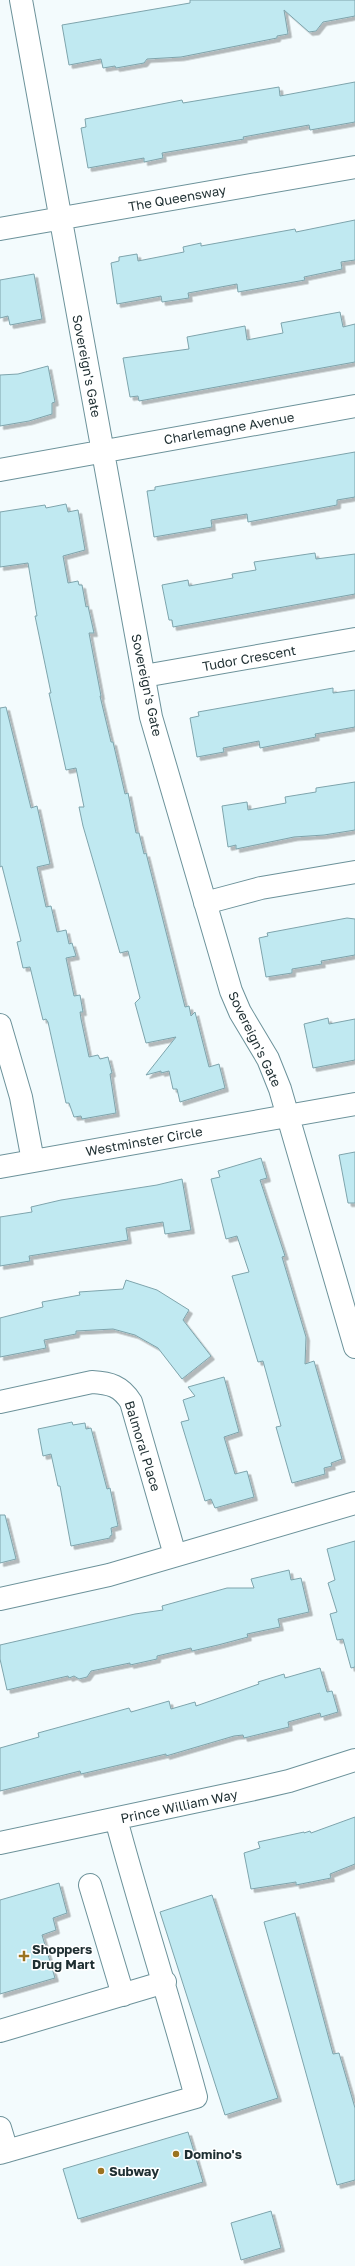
<svg xmlns="http://www.w3.org/2000/svg" width="355" height="2266" viewBox="0 0 355 2266" font-family="'Golos Text',sans-serif">
<defs>
<filter id="shadow"><feDropShadow dx="3.5" dy="3.5" stdDeviation="0" flood-color="#0004"/></filter>
</defs>
<rect width="100%" height="100%" fill="#f3fbfd"/>
<path fill="#c0e9f1" stroke="#7ea4ac" filter="url(#shadow)" d="M190 0H355V16L323 22 316 31 309 32 284 10 288 34 277 36V38L181 57 147 59 144 63 116 68 115 66 103 68 101 59 69 65 62 25 190 3Z
M355 82V122L310 130 309 125 243 137 244 139 162 153 163 158 144 162V158L88 168 81 128 86 127 85 119 182 100 183 103 279 87 280 96Z
M355 220V260L341 262 342 269 304 277 305 280 238 292 237 284 188 293 189 298 162 302 161 296 117 304 111 263 119 261V257L137 254 138 261 184 252 183 247 201 243V246L295 229 296 232Z
M34 274 42 319 10 325 8 316 0 318V280Z
M340 312 343 327 355 324V362L139 401 138 396 130 397 123 358 189 349 187 337 245 326 247 340 283 333 281 323Z
M48 366 55 402 52 403V414L29 421 0 426V375L18 374Z
M355 452V497L337 500V505L248 522 247 514 211 520 212 527 154 537 147 491 155 490V487Z
M66 504 68 512 78 510 85 550 63 556 68 583 78 581 79 585H82L86 607 88 606 94 633H89L101 696H100L111 742H113L125 794 128 793 136 833H139L144 854 146 853 185 1007 189 1006 191 1016 195 1012 209 1067 219 1064 225 1088 180 1102 177 1089H173L169 1071 161 1073V1071L146 1075 176 1037 146 1043 135 1003 140 998 128 951 120 953 83 826 79 807H84L76 768 66 770 49 693H51L35 616H37L28 563 0 567V512L45 505 46 508Z
M315 553 316 559 355 554V594L173 627 172 620H169L162 585 188 580 189 586 233 578 232 574 256 570 254 562Z
M333 688V693L355 690V727L315 734 316 737 260 748 259 741 223 748 224 752 197 757 190 718 199 716 198 712Z
M6 707 31 808 37 806 50 864 37 867 46 907 51 906 57 932 66 930 69 944 72 943 76 956 66 958 74 996 80 995 83 1012H80L81 1019 89 1057 98 1055 100 1059 108 1057 112 1073 110 1074 116 1113 82 1119 81 1116 74 1117 69 1103H66L48 1022 46 1019 43 1020 30 967 23 968 17 942 21 941 2 866 0 867V708Z
M355 782V830L324 835 294 837 236 849V845L228 847 222 806 247 802 248 810 286 803 285 797 316 792V788Z
M347 918 355 919V955L321 961 322 964 292 969V973L266 977 259 938 268 936 267 933Z
M328 1018 329 1024 355 1019V1060L313 1068 304 1024Z
M355 1152V1203H348L339 1155Z
M261 1158 267 1178 260 1180 285 1256 282 1257 306 1337 305 1364 314 1361 342 1459 331 1463 332 1466 324 1468 325 1474 292 1483 276 1427 281 1426 263 1361 258 1362 232 1276 249 1272 237 1236 226 1239 211 1179 220 1177 218 1171Z
M182 1179 191 1230 165 1234 163 1222 126 1228 128 1240 29 1256 30 1261 0 1266V1217L32 1212 31 1207 61 1200 157 1185Z
M126 1280 157 1290 189 1310 183 1320 211 1356 182 1379 158 1348 135 1335 113 1329 76 1331V1334L44 1340 46 1348 0 1357V1318L43 1307 42 1302 80 1295 79 1292 123 1289Z
M224 1377 239 1432 224 1437 235 1474 247 1471 254 1497 215 1508 211 1499 205 1501 181 1422 189 1420 183 1400 195 1396 188 1387Z
M72 1422 73 1425 85 1423 86 1429 91 1428 107 1489 110 1488 118 1526 111 1528 112 1535 110 1536V1538L71 1546 60 1486H58L51 1454 43 1456 38 1429Z
M0 1515H5L16 1559 0 1563Z
M355 1541V1667L351 1668 343 1639 337 1640 330 1614 337 1612 328 1583 335 1580 327 1549Z
M289 1570 291 1580 301 1578 309 1612 278 1619 280 1627 247 1634 248 1637 218 1645 192 1651 191 1648 157 1656V1659L130 1665V1663L91 1671 87 1677 79 1679 74 1676 69 1678 68 1676 7 1690 0 1659V1645L135 1614 163 1610 162 1606 227 1588H254L251 1579Z
M320 1668 327 1692 332 1691 338 1712 321 1717 320 1713 288 1722 289 1727 244 1738 243 1735 234 1736 166 1756V1754L81 1774 80 1771 0 1791V1748L39 1737 38 1733 129 1708 131 1712 169 1701 171 1709 195 1702 196 1706 259 1684 258 1682 284 1674 285 1678Z
M355 1817V1864L330 1874 331 1878 296 1885V1882L251 1889 244 1853 260 1848 258 1842 304 1832V1833L310 1831 311 1833Z
M59 1883 67 1913 53 1918 56 1930 42 1935 55 1978 0 1994V1900Z
M212 1895 278 2098 225 2115 160 1912Z
M295 1913 333 2054 339 2053 355 2108V2180L337 2185 264 1922Z
M188 2132 203 2182 78 2219 63 2169Z
M271 2211 281 2248 241 2260 231 2223Z"/>
<g fill="none" stroke-linecap="round" stroke-linejoin="round">
<defs>
<path id="minor" d="M21 0 151 717 231 991 240 1012 268 1059 280 1089 355 1347
M0 229 355 167
M0 470 355 406
M144 676 355 639
M205 903 261 888 355 872
M0 1025 21 1097 33 1161
M0 1167 355 1104
M0 1402 92 1382C110 1383 121 1386 131 1402L175 1555
M0 1599 109 1575 355 1503
M0 1843 250 1790 289 1781 355 1760
M90 1885 123 1995
M0 2031 165 1982
M0 2128 7 2151
M0 2153 196 2097C171 2004 141 1912 116 1819"/>
</defs>
<use href="#minor" stroke="#6c929a" stroke-width="24"/>
<use href="#minor" stroke="#fff" stroke-width="22"/>
</g>
<g fill="#9b7320" stroke="#fff" stroke-width="1.5">
<path d="M22 1950h4v4h4v4h-4v4h-4v-4h-4v-4h4z"/>
<circle cx="176" cy="2154" r="4"/>
<circle cx="101" cy="2171" r="4"/>
</g>
<g text-anchor="middle" dominant-baseline="central" stroke-width="3" stroke-linejoin="round" paint-order="stroke">
<g font-size="13" fill="#1f2f32" stroke="#fff">
<text transform="translate(177 198) rotate(-10)">The Queensway</text>
<text transform="translate(87 366) rotate(79)">Sovereign's Gate</text>
<text transform="translate(229 428) rotate(-10)">Charlemagne Avenue</text>
<text transform="translate(249 658) rotate(-10)">Tudor Crescent</text>
<text transform="translate(147 685) rotate(78)">Sovereign's Gate</text>
<text transform="translate(255 1039) rotate(64)">Sovereign's Gate</text>
<text transform="translate(144 1141) rotate(-10)">Westminster Circle</text>
<text transform="translate(143 1446) rotate(73)">Balmoral Place</text>
<text transform="translate(179 1806) rotate(-12)">Prince William Way</text>
</g>
<g font-size="13" font-weight="bold" fill="#1f2f32" stroke="#fff" text-anchor="start">
<text x="32" y="1949">Shoppers<tspan x="32" dy="15">Drug Mart</tspan></text>
<text x="184" y="2154">Domino's</text>
<text x="109" y="2171">Subway</text>
</g>
</g>
</svg>
